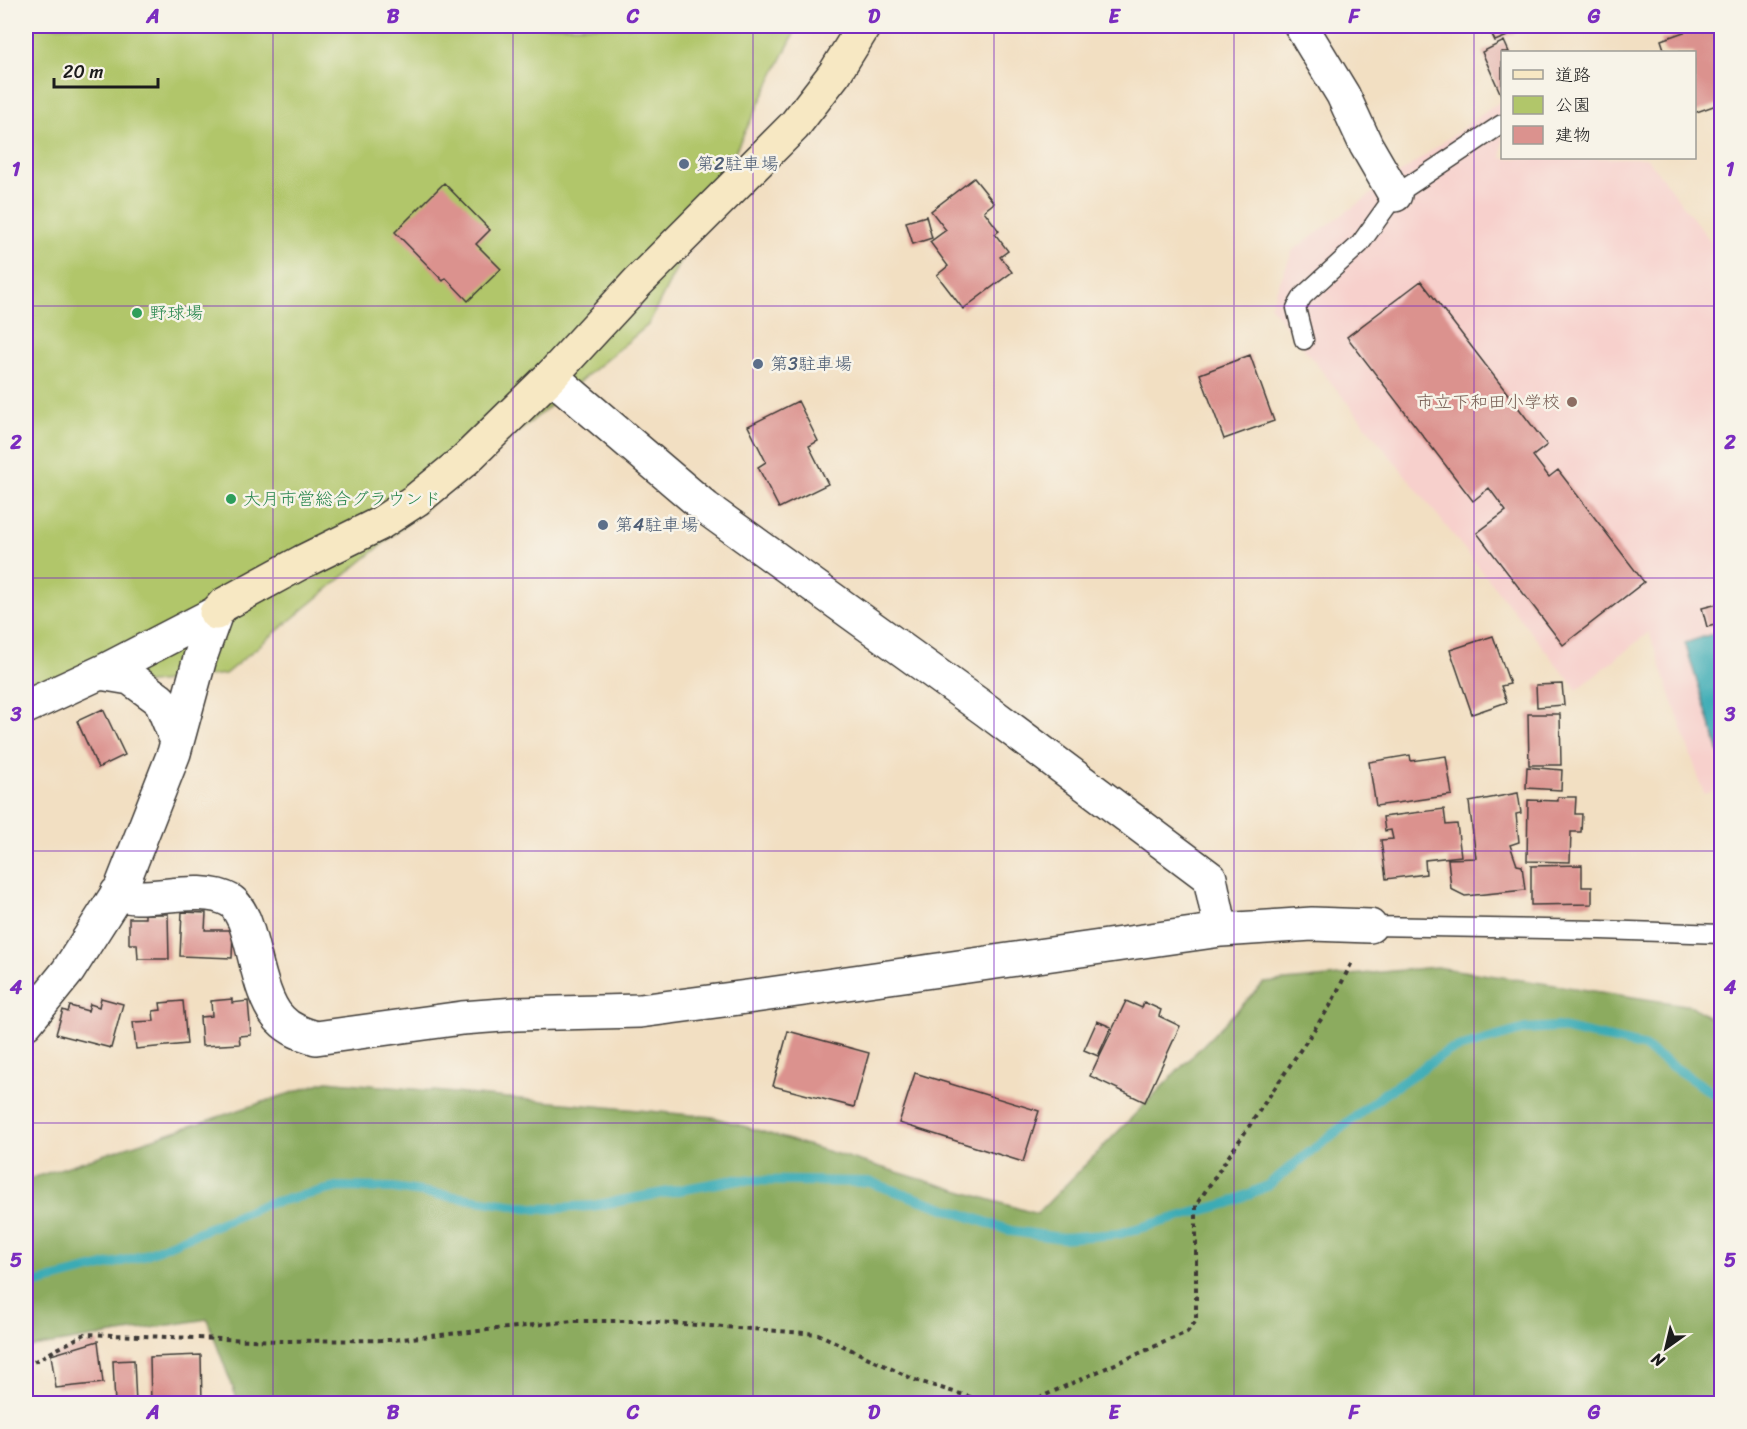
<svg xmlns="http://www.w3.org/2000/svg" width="1747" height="1429" viewBox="0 0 1747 1429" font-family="Sriracha,'Klee One',sans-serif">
<rect width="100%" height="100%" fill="#f7f3e8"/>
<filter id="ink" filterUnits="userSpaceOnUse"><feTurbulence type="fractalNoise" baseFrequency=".0167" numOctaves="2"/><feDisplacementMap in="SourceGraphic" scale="12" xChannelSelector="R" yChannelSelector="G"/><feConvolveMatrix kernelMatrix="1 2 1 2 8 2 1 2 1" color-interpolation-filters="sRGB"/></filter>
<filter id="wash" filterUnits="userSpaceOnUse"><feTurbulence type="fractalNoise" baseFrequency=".008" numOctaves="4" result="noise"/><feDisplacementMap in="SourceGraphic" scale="24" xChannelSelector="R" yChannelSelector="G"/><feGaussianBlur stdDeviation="1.35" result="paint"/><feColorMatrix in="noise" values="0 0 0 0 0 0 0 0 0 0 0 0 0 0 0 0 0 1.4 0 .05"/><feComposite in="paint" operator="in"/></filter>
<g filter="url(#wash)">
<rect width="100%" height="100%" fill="#f2dfc2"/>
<path fill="#f7d0cc" d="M1502 100V158H1647L1721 255V789L1704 794 1649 632 1577 690 1270 306 1293 250Z"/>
<path fill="#b1c66a" stroke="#667143" stroke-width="1.5" d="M26 26H798L648 325 225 674 26 698Z"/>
<path fill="#8cab5e" stroke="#54643d" stroke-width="1.5" d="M1436 967 1692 1006 1721 1026V1403L239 1404 207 1319 26 1348V1180L327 1081 713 1117 1037 1214 1264 983Z"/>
<path fill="#3aabb5" stroke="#2b6468" stroke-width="1.5" d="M1721 631H1722L1721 759 1685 643Z"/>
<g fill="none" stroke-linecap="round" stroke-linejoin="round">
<path stroke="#3aabb5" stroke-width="10" d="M26 1284 37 1283 142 1256 266 1204 340 1187 393 1188 539 1209 592 1206 734 1180 869 1182 1011 1231 1061 1238 1118 1234 1229 1203 1267 1186 1384 1094 1448 1051 1525 1029 1557 1027 1642 1046 1722 1099"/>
</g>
<g id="blocks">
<path fill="#db928e" d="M948 26H965L953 33Z
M1488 26H1532L1495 41Z
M1701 26H1714L1718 34 1722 33V103L1694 113V52H1665L1661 40Z
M1504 41 1509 52H1502V97L1482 52Z
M974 178 994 203 984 211 999 231 995 234 1008 251 1000 257 1012 272 963 309 937 275 948 266 930 242 946 230 931 211Z
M444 183 490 230 476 244 501 269 468 301 446 278 443 281 395 232Z
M926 216 932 238 913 244 906 222Z
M1421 281 1547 445 1533 456 1549 477 1558 470 1644 582 1563 645 1477 533 1506 511 1489 488 1473 501 1347 337Z
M1250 355 1274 421 1224 439 1200 374Z
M798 401 818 441 809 446 828 484 779 508 758 467 766 462 748 426Z
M1722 603V623L1707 627 1702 608Z
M1493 636 1510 684 1501 686 1507 702 1472 714 1450 650Z
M1562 684 1564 705 1537 707 1536 685Z
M103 709 125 755 98 768 77 721Z
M1528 714H1560L1561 765H1529Z
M1410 755 1411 761 1446 756 1452 795 1376 806 1369 762Z
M1527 767 1562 770 1561 790 1526 788Z
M1518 793 1521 813 1516 814 1519 842 1510 845 1517 865 1522 866 1525 890 1465 896 1451 889 1448 859 1476 858 1469 802Z
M1558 797H1576L1575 814H1582L1581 832H1571L1570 862 1527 861 1528 800 1558 801Z
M1444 809 1446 825 1457 824 1461 856 1425 860 1426 874 1386 879 1381 840 1393 839 1391 830 1385 831 1383 817Z
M1582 865V887H1592V904L1531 905V866Z
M182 912 206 913 205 930H233L232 958 180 956Z
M145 914H168L169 959H138L137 944H129V918H145Z
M101 998 123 1004 111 1048 56 1034 63 1010 68 1012 70 1006 88 1011 90 1004 99 1007Z
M232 999V1003L248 1001 251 1035 239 1036 240 1044 202 1046 200 1017 212 1016 211 1001Z
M183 1001 187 1044 136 1049 133 1022 154 1021 153 1011 161 1010 160 1003Z
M1126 1001 1142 1008 1144 1002 1161 1010 1159 1016 1180 1026 1145 1102 1090 1076Z
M1097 1021 1111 1027 1098 1056 1084 1050Z
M788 1031 869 1053 854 1107 773 1086Z
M915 1073 1039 1111 1023 1162 899 1123Z
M98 1341 103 1383 56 1388 51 1355Z
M201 1355 202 1404H151L150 1357Z
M134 1360 136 1404H115L113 1361Z"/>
</g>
</g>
<g filter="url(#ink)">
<use href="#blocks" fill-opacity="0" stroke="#3c3935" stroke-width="1.5"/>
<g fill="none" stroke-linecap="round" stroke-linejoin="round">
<defs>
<path id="lane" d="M1304 340 1296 308 1303 296 1360 244 1395 195 1502 124
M1370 926 1600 930 1722 934"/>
<path id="street" d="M1301 26 1343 95 1366 145 1395 195
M551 376 706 508 986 710 1210 878 1221 930
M100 673 130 678 160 700 177 741
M26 707 106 670 216 613
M117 893C123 895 130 897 136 897 164 898 205 886 231 901 237 905 241 914 244 920 255 948 260 999 280 1019 290 1030 303 1034 316 1038L462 1018 516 1014 640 1011 762 995 1221 930 1312 924 1370 926
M26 1023 68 971 121 888 174 753 200 658 216 613"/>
<path id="secondary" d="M216 613 223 605 302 562 379 524 416 500 465 460 551 376 638 282 794 126 835 73 864 26"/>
</defs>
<use href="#lane" stroke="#3c3935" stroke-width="21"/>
<use href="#street" stroke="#3c3935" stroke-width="36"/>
<use href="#secondary" stroke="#3c3935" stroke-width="36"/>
<path stroke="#3c3935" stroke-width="4" stroke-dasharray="4.5 4.5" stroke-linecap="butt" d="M26 1366 85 1334 279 1341 393 1340 573 1321H643L818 1334 915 1380 993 1404
M1012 1404 1032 1401 1187 1332 1196 1321V1205L1330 1006 1353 960"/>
<use href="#lane" stroke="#fff" stroke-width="18"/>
<use href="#street" stroke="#fff" stroke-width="33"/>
<use href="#secondary" stroke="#f7e8c3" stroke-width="33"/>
</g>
</g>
<path fill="none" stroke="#7b2cbf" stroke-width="1.5" stroke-opacity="0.55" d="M273 26V1404M513 26V1404M753 26V1404M994 26V1404M1234 26V1404M1474 26V1404M26 306H1722M26 578H1722M26 851H1722M26 1123H1722"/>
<g fill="#5c6f8a" stroke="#f7f3e8" stroke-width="2">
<circle cx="684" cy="164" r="6"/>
<circle cx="758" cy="364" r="6"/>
<circle cx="603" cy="525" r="6"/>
</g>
<g fill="#2e9e5b" stroke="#f7f3e8" stroke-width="2">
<circle cx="137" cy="313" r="6"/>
<circle cx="231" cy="499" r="6"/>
</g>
<circle fill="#8d6e63" stroke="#f7f3e8" stroke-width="2" cx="1572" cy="402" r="6"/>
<g text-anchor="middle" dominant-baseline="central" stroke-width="5" stroke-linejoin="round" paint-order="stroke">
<g font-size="18" fill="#4e5e75" stroke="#f7f3e8" text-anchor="start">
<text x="696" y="164">第2駐車場</text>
<text x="770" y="364">第3駐車場</text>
<text x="615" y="525">第4駐車場</text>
</g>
<g font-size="18" fill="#27864d" stroke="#f7f3e8" text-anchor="start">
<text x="149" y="313">野球場</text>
<text x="243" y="499">大月市営総合グラウンド</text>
</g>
<g font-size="18" fill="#785e54" stroke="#f7f3e8" text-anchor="end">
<text x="1560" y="402">市立下和田小学校</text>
</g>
</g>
<rect width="1747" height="1429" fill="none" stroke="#f7f3e8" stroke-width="66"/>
<rect x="1501" y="51" width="195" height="108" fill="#f7f3e8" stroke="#9f9d96" stroke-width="1.5"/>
<rect x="1513" y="70" width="30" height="9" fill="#f7e8c3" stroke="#9f9d96" stroke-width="1.5"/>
<text x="1555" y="81" font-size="18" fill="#1c1c1c">道路</text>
<rect x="1513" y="96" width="30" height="18" fill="#b1c66a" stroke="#9f9d96" stroke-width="1.5"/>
<text x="1555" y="111" font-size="18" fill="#1c1c1c">公園</text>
<rect x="1513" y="126" width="30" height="18" fill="#db928e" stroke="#9f9d96" stroke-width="1.5"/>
<text x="1555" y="141" font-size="18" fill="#1c1c1c">建物</text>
<g transform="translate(1666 1348) rotate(214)" stroke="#f7f3e8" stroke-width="4.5" paint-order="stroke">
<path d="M0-4.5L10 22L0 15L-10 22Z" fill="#1c1c1c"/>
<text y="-9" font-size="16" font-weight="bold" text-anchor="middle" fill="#1c1c1c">N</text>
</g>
<path d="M54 78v9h104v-9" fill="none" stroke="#1c1c1c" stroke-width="3"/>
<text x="63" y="78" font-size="18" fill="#1c1c1c" stroke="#f7f3e8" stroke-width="4.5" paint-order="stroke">20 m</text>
<rect x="33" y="33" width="1681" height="1363" fill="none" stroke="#7b2cbf" stroke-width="2"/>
<g font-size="20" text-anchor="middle" font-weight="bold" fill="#7b2cbf">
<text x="153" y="23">A</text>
<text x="393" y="23">B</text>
<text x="633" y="23">C</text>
<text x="874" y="23">D</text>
<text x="1114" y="23">E</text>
<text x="1354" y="23">F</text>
<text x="1594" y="23">G</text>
<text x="16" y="176">1</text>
<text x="1730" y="176">1</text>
<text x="16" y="449">2</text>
<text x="1730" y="449">2</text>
<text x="16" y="721">3</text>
<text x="1730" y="721">3</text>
<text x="16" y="994">4</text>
<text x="1730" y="994">4</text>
<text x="16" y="1267">5</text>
<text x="1730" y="1267">5</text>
<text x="153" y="1419">A</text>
<text x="393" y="1419">B</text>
<text x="633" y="1419">C</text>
<text x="874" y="1419">D</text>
<text x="1114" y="1419">E</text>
<text x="1354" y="1419">F</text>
<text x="1594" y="1419">G</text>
</g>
</svg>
